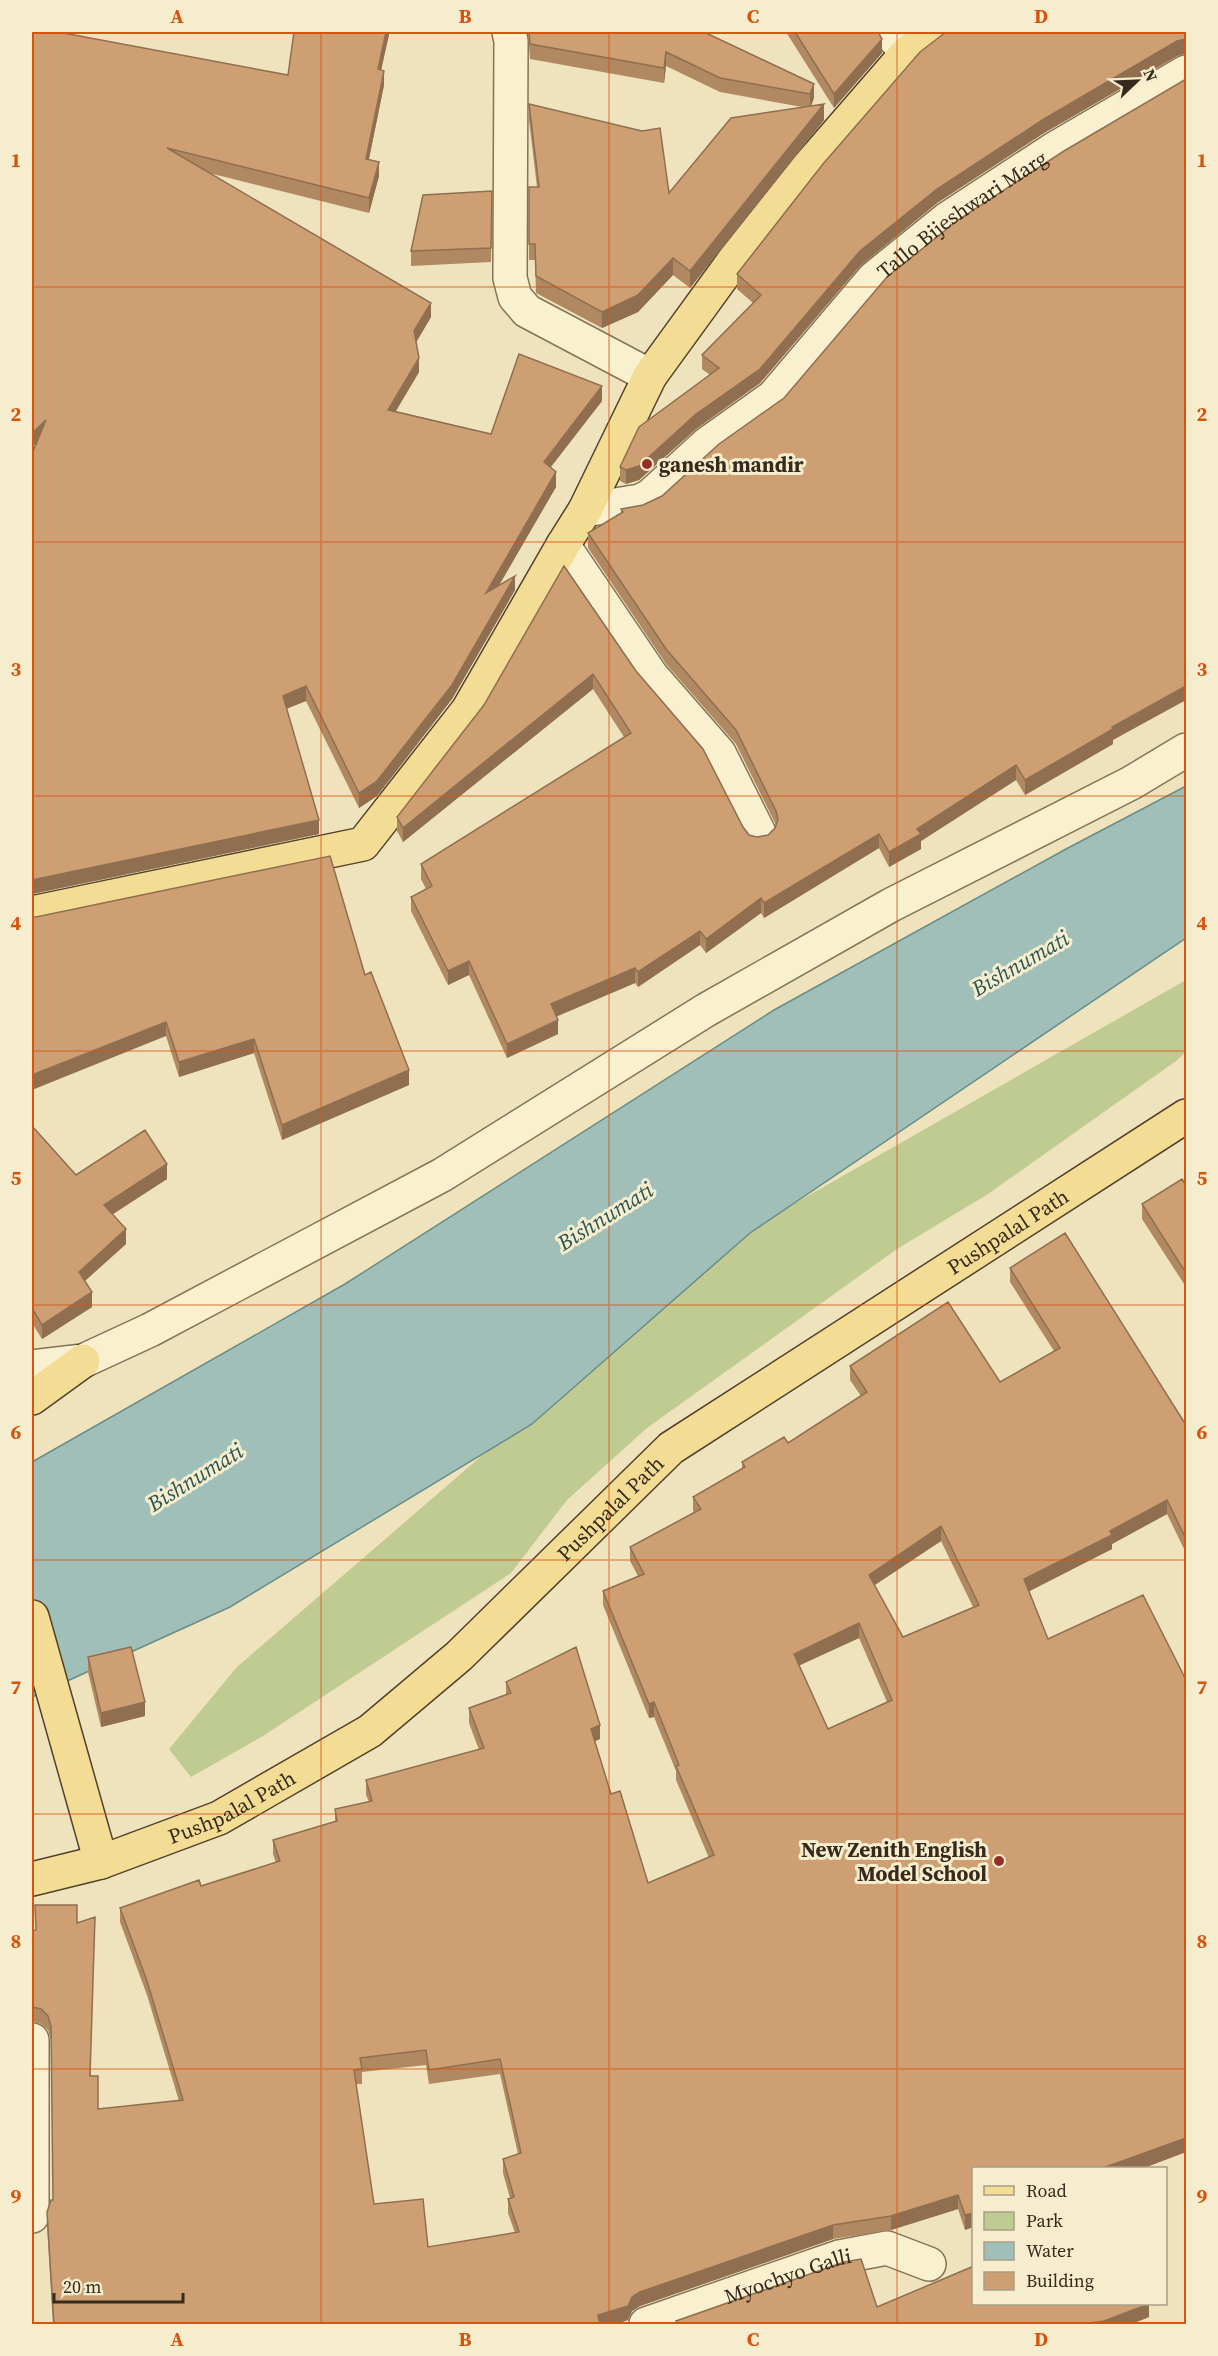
<svg xmlns="http://www.w3.org/2000/svg" width="1218" height="2356" viewBox="0 0 1218 2356" font-family="'Source Serif 4',serif">
<rect width="100%" height="100%" fill="#eee3bd"/>
<path fill="#c0cb92" d="M1186 980V1052L1176 1061 988 1194 897 1249 647 1428 567 1500 511 1573 263 1736 191 1777 169 1749 237 1667 734 1238Z"/>
<path fill="#a1bfb9" stroke="#698d86" stroke-width="1.5" d="M1186 786V938L750 1233 532 1424 230 1607 32 1697V1462L345 1284 774 1010 1066 849Z"/>
<g fill="none" stroke-linecap="round" stroke-linejoin="round">
<defs>
<g id="minor">
<path d="M509 32 511 41 510 278 515 297 527 311 650 376"/>
<path d="M889 32 907 53"/>
<path id="s1" d="M585 510 640 501 650 496 707 444 773 397 874 278 947 219 1054 149 1186 72"/>
<path d="M563 545 651 675 719 753 759 833"/>
<path d="M32 1367 83 1361 150 1330 442 1175 706 1010 891 905 1131 783 1186 750"/>
<path d="M32 2040V2216"/>
<path id="s2" d="M646 2324 839 2257 887 2248 929 2264"/>
</g>
<g id="major">
<path d="M32 913 363 844 468 710 563 545 585 510 650 376 735 259 809 166 907 53 934 32"/>
<path d="M32 1398 83 1361"/>
<path d="M32 1617 101 1862"/>
<path id="s3" d="M32 1879 101 1862 219 1818 370 1731 459 1656 671 1448 1186 1116"/>
</g>
</defs>
<use href="#minor" stroke="#867356" stroke-width="36"/>
<use href="#major" stroke="#53412b" stroke-width="36"/>
<use href="#minor" stroke="#f9f0d0" stroke-width="33"/>
<use href="#major" stroke="#f3dc94" stroke-width="33"/>
</g>
<path fill="#b08963" fill-rule="evenodd" d="M32 32H79L64 33 288 75 389 32 381 70 384 85 369 159 379 176 369 213 209 173 431 317 416 342 419 372 396 411 491 434 602 401 550 467 556 487 498 586 515 590 452 699 377 796 359 808 306 701 286 709 319 834 32 894V454L36 443 32 447Z
M528 32H704L814 84V98L811 105 824 120 690 288 673 275 638 312 602 328 536 293 535 260H529V187H537L529 120V104L669 193 802 107 720 92 666 66 664 83 530 59Z
M786 32H878L882 53 834 108Z
M1186 32V54L1177 56 1044 133 937 203 860 266 760 383 696 429 639 480 626 484 620 481V467L710 375 702 369V355L753 303 737 289V274Z
M492 191 491 262 411 266V251Z
M784 398 1113 740V744L1025 795 1016 780 921 841V849L889 867 879 848 764 918 761 913 706 953 700 945 638 987 635 983 556 1016 558 1034 507 1058 469 975 448 985 411 911V897L426 889 421 879V864L624 737 593 689 403 842 397 831V817L484 705 564 566 743 827 749 835 757 837 768 835 775 828 776 825 736 744 666 664 588 548V533L621 514V509L643 505 662 496Z
M32 917 365 975 409 1085 282 1140 254 1053 179 1077 166 1036Z
M32 1126 76 1175 167 1179 112 1214 126 1244 85 1281 92 1307 42 1339 32 1323Z
M1186 1183V1287L1142 1219V1204Z
M1010 1268 1184 1422 1186 1421V1553L1167 1514 1112 1544V1549L1029 1591 1048 1639 1186 1680V2152L1141 2169H974L965 2230 958 2209 891 2230 833 2239 640 2306 632 2311 628 2320 613 2325H53L47 2226V2212L53 2200 51 2040 48 2030 41 2024 32 2021V1931L77 1923 91 2076 98 2109 179 2101 147 1995 120 1922V1908L201 1886 276 1863 273 1854V1840L335 1821V1809L369 1802 366 1795V1780L479 1750 469 1723V1708L506 1695V1682L600 1739 595 1741 611 1794 648 1883 709 1858 676 1780V1771L654 1717 649 1718 603 1605V1591L638 1576 630 1561V1547L694 1512 693 1511V1497L742 1469V1462L788 1443 861 1396 850 1380V1366L1000 1382 1054 1351 1010 1282ZM941 1541 973 1607 903 1637 874 1585ZM859 1638 887 1702 828 1729 799 1665ZM426 2065 429 2084 500 2074 518 2154 503 2159V2173L510 2198 508 2199V2213L515 2233 428 2247 374 2204 356 2084H362V2072Z
M88 1657 145 1716 101 1727 88 1672Z
M877 2307 1149 2317 1129 2325H676V2321Z"/>
<path fill="#906f50" d="M386 32H389V35L378 84V69Z
M882 39V53L834 108V94Z
M1185 39V53L1177 56 1044 133 937 203 860 266 760 383 696 429 639 480 626 484V470L860 251 937 189 1044 119 1177 41Z
M666 52V66L664 83V68Z
M384 71V85L366 173V159Z
M814 84V98L810 109V94Z
M824 104V120L690 288V271Z
M379 162V176L369 213V198Z
M673 258V275L638 312 602 328V312Z
M431 303V317L414 346V331Z
M419 358V372L388 424V410Z
M602 386V401L544 476V462Z
M46 420V435L32 447V433Z
M556 472V487L486 608V593Z
M515 576V590L452 699 377 796 359 808V793Z
M593 674V689L403 842V828Z
M306 686V701L283 710V696Z
M1186 686V700L1113 740V744L1025 795V780L1112 727Z
M1016 765V780L921 841V849L889 867V852L917 829Z
M319 820V834L32 894V880Z
M879 834V848L764 918V903Z
M761 898V913L706 953V939Z
M700 931V945L638 987V972Z
M469 961V975L448 985V971Z
M635 968V983L551 1019V1004Z
M558 1020V1034L507 1058V1044Z
M166 1022V1036L32 1090V1075Z
M254 1039V1053L179 1077V1062Z
M409 1070V1085L282 1140V1125Z
M167 1164V1179L104 1220V1205Z
M126 1229V1244L79 1286V1272Z
M92 1292V1307L42 1339V1325Z
M1167 1500V1514L1112 1544V1549L1024 1594V1579Z
M941 1526V1541L869 1589V1575Z
M859 1623V1638L794 1668V1654Z
M145 1702V1716L101 1727V1713Z
M654 1702V1717L649 1718V1704Z
M600 1725V1739L591 1743V1729Z
M1186 2138V2152L1141 2169H1100Z
M958 2195V2209L891 2230V2216Z
M974 2213V2227L965 2230V2215Z
M833 2225V2239L640 2306 632 2311 628 2320 613 2325H598V2315L632 2297 640 2292Z
M1149 2304V2317L1129 2325H1104V2321Z"/>
<path fill="#cd9f73" stroke="#906f50" stroke-width="1.5" fill-rule="evenodd" d="M32 32H58L288 75 294 32H386L378 69 384 71 366 159 379 162 369 198 167 148 431 303 414 331 419 358 388 410 491 434 519 354 602 386 544 462 556 472 486 593 515 576 452 685 377 781 359 793 306 686 283 696 319 820 32 880V454L46 420 32 433Z
M529 32H704L814 84 810 94 720 78 666 52 664 68 530 44Z
M795 32H878L882 39 834 94Z
M946 32H1186V39L1177 41 1044 119 937 189 860 251 760 369 696 414 639 466 626 470 620 467 639 427 719 368 702 355 761 295 737 274 823 164 920 52Z
M1186 79V686L1112 727 1113 729 1025 780 1016 765 917 829 921 834 889 852 879 834 764 903 761 898 706 939 700 931 638 972 635 968 551 1004 558 1020 507 1044 469 961 448 971 411 897 432 886 421 864 631 733 593 674 403 828 397 817 484 705 564 566 636 671 703 749 743 827 749 835 757 837 768 835 775 828 778 819 776 811 736 730 666 649 588 533 623 512 621 509 643 505 662 496 719 444 784 398 887 277 958 220 1064 151Z
M529 104 642 131 660 128 669 193 731 118 824 104 690 271 673 258 638 295 602 312 536 276 535 244H529V187H539Z
M492 191 491 248 411 251 423 195Z
M330 856 365 975 371 972 409 1070 282 1125 254 1039 179 1062 166 1022 32 1075V917H36Z
M32 1126 76 1175 145 1130 167 1164 104 1205 126 1229 79 1272 92 1292 42 1325 32 1308Z
M1182 1179 1185 1184 1186 1183V1273L1142 1204Z
M1065 1233 1184 1422 1186 1421V1539L1167 1500 1110 1531 1112 1535 1024 1579 1048 1639 1143 1595 1186 1680V2138L1100 2169H974V2213L965 2215 958 2195 891 2216 833 2225 640 2292 632 2297 628 2306 598 2315 600 2325H54L47 2212 51 2200H53L51 2026 48 2016 41 2009 32 2007V1931L36 1930 35 1905H77V1923L95 1917 90 2076H98V2109L183 2100 147 1981 120 1908 199 1880 201 1886 280 1861 273 1840 337 1821 335 1809 372 1801 366 1780 484 1748 469 1708 511 1693 506 1682 576 1647 600 1725 591 1729 611 1794 620 1791 648 1883 714 1855 676 1766 679 1765 654 1702 649 1704 603 1591 644 1574 630 1547 701 1509 693 1497 745 1467 742 1462 784 1437 788 1443 867 1392 850 1366 948 1302 1000 1382 1060 1348 1010 1268ZM941 1526 979 1605 903 1637 869 1575ZM859 1623 892 1700 828 1729 794 1654ZM426 2050 429 2070 500 2059 521 2153 503 2159 514 2197 508 2199 519 2232 428 2247 423 2199 374 2204 354 2070 362 2069 360 2058Z
M131 1647 145 1702 101 1713 88 1657Z
M861 2259 877 2307 974 2266V2304H1149L1104 2321 1090 2323V2325H678L676 2321 844 2262Z"/>
<path fill="none" stroke="#d6540e" stroke-width="1.5" stroke-opacity="0.55" d="M321 32V2324M609 32V2324M897 32V2324M32 287H1186M32 542H1186M32 796H1186M32 1051H1186M32 1305H1186M32 1560H1186M32 1814H1186M32 2069H1186"/>
<g fill="#952e26" stroke="#f5edcd" stroke-width="2">
<circle cx="647" cy="464" r="6"/>
<circle cx="999" cy="1861" r="6"/>
</g>
<g text-anchor="middle" dominant-baseline="central" stroke-width="6" stroke-linejoin="round" paint-order="stroke">
<g font-size="21" fill="#352a1b" stroke="#f5edcd">
<text stroke="none"><textPath href="#s1" startOffset="490">Tallo Bijeshwari Marg</textPath></text>
<text stroke="none"><textPath href="#s3" startOffset="1185">Pushpalal Path</textPath></text>
<text stroke="none"><textPath href="#s3" startOffset="699">Pushpalal Path</textPath></text>
<text stroke="none"><textPath href="#s3" startOffset="213">Pushpalal Path</textPath></text>
<text stroke="none"><textPath href="#s2" startOffset="150">Myochyo Galli</textPath></text>
</g>
<g font-size="21" font-weight="bold" fill="#352a1b" stroke="#f5edcd" text-anchor="start">
<text x="659" y="464">ganesh mandir</text>
<text x="987" y="1849" text-anchor="end">New Zenith English<tspan x="987" dy="24">Model School</tspan></text>
</g>
<g font-size="22" font-style="italic" fill="#2a5555" stroke="#f5edcd">
<text transform="translate(1020 963) rotate(-30)">Bishnumati</text>
<text transform="translate(605 1216) rotate(-32)">Bishnumati</text>
<text transform="translate(195 1477) rotate(-32)">Bishnumati</text>
</g>
</g>
<rect width="1218" height="2356" fill="none" stroke="#f5edcd" stroke-width="66"/>
<rect x="972" y="2167" width="195" height="138" fill="#f5edcd" stroke="#a89f86" stroke-width="1.5"/>
<rect x="984" y="2186" width="30" height="9" fill="#f3dc94" stroke="#a89f86" stroke-width="1.5"/>
<text x="1026" y="2197" font-size="18" fill="#352a1b">Road</text>
<rect x="984" y="2212" width="30" height="18" fill="#c0cb92" stroke="#a89f86" stroke-width="1.5"/>
<text x="1026" y="2227" font-size="18" fill="#352a1b">Park</text>
<rect x="984" y="2242" width="30" height="18" fill="#a1bfb9" stroke="#a89f86" stroke-width="1.5"/>
<text x="1026" y="2257" font-size="18" fill="#352a1b">Water</text>
<rect x="984" y="2272" width="30" height="18" fill="#cd9f73" stroke="#a89f86" stroke-width="1.5"/>
<text x="1026" y="2287" font-size="18" fill="#352a1b">Building</text>
<g transform="translate(1137 81) rotate(67)" stroke="#f5edcd" stroke-width="4.5" paint-order="stroke">
<path d="M0-4.5L10 22L0 15L-10 22Z" fill="#352a1b"/>
<text y="-9" font-size="16" font-weight="bold" text-anchor="middle" fill="#352a1b">N</text>
</g>
<path d="M54 2293v9h129v-9" fill="none" stroke="#352a1b" stroke-width="3"/>
<text x="63" y="2293" font-size="18" fill="#352a1b" stroke="#f5edcd" stroke-width="4.5" paint-order="stroke">20 m</text>
<rect x="33" y="33" width="1152" height="2290" fill="none" stroke="#d6540e" stroke-width="2"/>
<g font-size="20" text-anchor="middle" font-weight="bold" fill="#d6540e">
<text x="177" y="23">A</text>
<text x="465" y="23">B</text>
<text x="753" y="23">C</text>
<text x="1041" y="23">D</text>
<text x="16" y="167">1</text>
<text x="1202" y="167">1</text>
<text x="16" y="421">2</text>
<text x="1202" y="421">2</text>
<text x="16" y="676">3</text>
<text x="1202" y="676">3</text>
<text x="16" y="930">4</text>
<text x="1202" y="930">4</text>
<text x="16" y="1185">5</text>
<text x="1202" y="1185">5</text>
<text x="16" y="1439">6</text>
<text x="1202" y="1439">6</text>
<text x="16" y="1694">7</text>
<text x="1202" y="1694">7</text>
<text x="16" y="1948">8</text>
<text x="1202" y="1948">8</text>
<text x="16" y="2203">9</text>
<text x="1202" y="2203">9</text>
<text x="177" y="2346">A</text>
<text x="465" y="2346">B</text>
<text x="753" y="2346">C</text>
<text x="1041" y="2346">D</text>
</g>
</svg>
